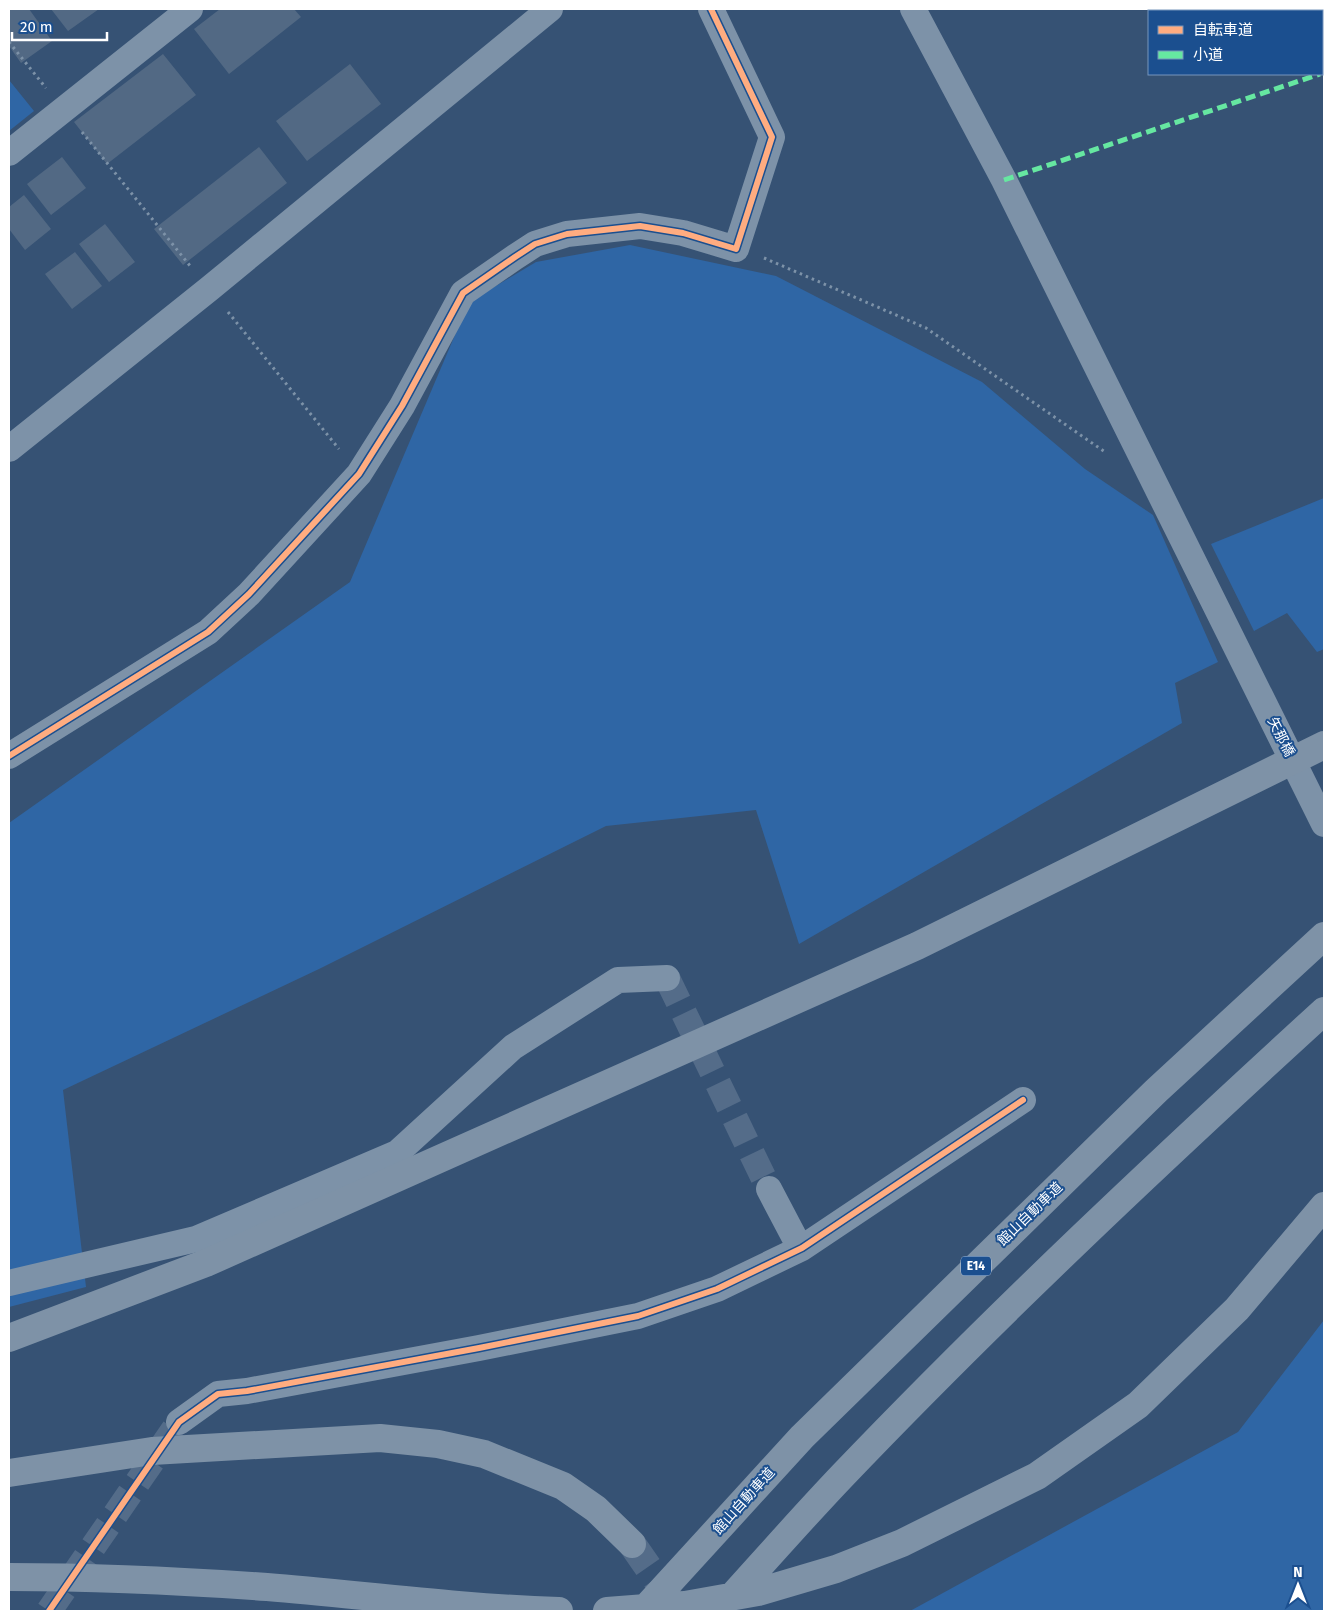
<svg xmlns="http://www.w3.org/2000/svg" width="1333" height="1620" viewBox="0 0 1333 1620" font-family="'Fira Sans','Noto Sans JP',sans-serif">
<rect width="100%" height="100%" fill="#365274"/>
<path fill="#2f66a5" d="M9 80 34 111 9 131Z
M630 245 776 276 982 382 1085 469 1153 515 1218 662 1175 683 1182 723 799 944 756 810 606 826 319 969 63 1090 86 1287 9 1307V823L350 582 469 302 536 262Z
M1324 498V649L1317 652 1287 613 1254 631 1211 544Z
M1324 1320V1611H910L1238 1432Z"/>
<path fill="#526984" d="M9 9H29L52 41 21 63 9 46Z
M51 9H99L68 31Z
M220 9H294L301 17 229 74 194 29Z
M163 54 196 95 107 164 74 122Z
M350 64 381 104 307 161 276 121Z
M259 147 287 183 183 265 154 229Z
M62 157 86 188 51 215 27 184Z
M24 195 51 229 25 250 9 229V207Z
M105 224 135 262 109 282 79 244Z
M75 252 102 286 72 309 45 274Z"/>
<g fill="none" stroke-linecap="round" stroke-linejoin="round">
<path stroke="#546c89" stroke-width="26" stroke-dasharray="26 13" stroke-linecap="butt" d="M667 978 769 1189
M49 1611 179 1422"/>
<path stroke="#546c89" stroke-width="28" stroke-dasharray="28 14" stroke-linecap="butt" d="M632 1544 677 1609"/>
<path stroke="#7d92a8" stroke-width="3" stroke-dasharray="2.5 4" stroke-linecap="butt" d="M9 42 46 88
M82 132 191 267
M764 258 926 328 1105 452
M228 312 339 449"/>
<path stroke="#7d92a8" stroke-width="26" d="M913 9 1004 180 1324 824
M9 153 190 9
M9 449 209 289 550 9
M9 756 208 632 249 594 359 474 402 406 463 293 515 257 535 244 567 234 640 226 683 233 736 249 772 137 711 9
M769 1189 800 1248
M9 1283 196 1239 397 1153 513 1047 618 980 667 978
M179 1422 218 1394 247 1391 479 1348 638 1316 717 1289 802 1248 1023 1100"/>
<path stroke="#7e92a7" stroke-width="28" d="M9 1338 206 1263 917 946 1324 745
M9 1473 152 1451 380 1438 438 1444 484 1454 563 1486 596 1509 632 1544
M9 1577C95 1577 181 1581 267 1587 364 1595 461 1608 559 1611
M607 1611 685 1605 758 1592 836 1569 902 1543 1037 1476 1138 1405 1237 1309 1324 1206
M643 1611 802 1437 1156 1091 1324 936
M719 1611C760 1566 801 1519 843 1475 997 1314 1160 1161 1324 1011"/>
<path stroke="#66e7a1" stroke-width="5" stroke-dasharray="10 5" stroke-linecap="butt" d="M1004 180 1320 74"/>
<defs>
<path id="cycleway" d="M9 756 208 632 249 594 359 474 402 406 463 293 515 257 535 244 567 234 640 226 683 233 736 249 772 137 711 9
M49 1611 179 1422 218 1394 247 1391 479 1348 638 1316 717 1289 802 1248 1023 1100"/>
</defs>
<use href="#cycleway" stroke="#1b4f8f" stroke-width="9"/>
<use href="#cycleway" stroke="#ffac80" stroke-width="6"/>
</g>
<g text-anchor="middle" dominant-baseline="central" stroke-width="4" stroke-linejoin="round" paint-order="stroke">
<rect fill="#1b4f8f" stroke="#bbcadd" stroke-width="1" x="961" y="1256.5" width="30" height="19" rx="4"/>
<g font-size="12" font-weight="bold" fill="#fff">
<text x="976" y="1266">E14</text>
</g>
<g font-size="14" fill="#fff" stroke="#1b4f8f">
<text transform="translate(1281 737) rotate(63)">矢那橋</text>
<text transform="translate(1030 1214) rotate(-44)">館山自動車道</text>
<text transform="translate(744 1501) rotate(-48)">館山自動車道</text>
</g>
</g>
<rect width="1333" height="1620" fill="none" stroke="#ffffff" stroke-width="20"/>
<rect x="1148" y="10" width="175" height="65" fill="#1b4f8f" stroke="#7695bc"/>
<rect x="1158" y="26" width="25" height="8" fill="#ffac80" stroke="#7695bc"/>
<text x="1193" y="35" font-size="15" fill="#ffffff">自転車道</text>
<rect x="1158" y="51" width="25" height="8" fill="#66e7a1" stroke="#7695bc"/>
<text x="1193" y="60" font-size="15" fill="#ffffff">小道</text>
<g transform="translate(1298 1585)" stroke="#1b4f8f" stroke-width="4" paint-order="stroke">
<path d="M0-4L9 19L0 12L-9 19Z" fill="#ffffff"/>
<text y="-8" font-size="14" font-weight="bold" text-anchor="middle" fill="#ffffff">N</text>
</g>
<path d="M12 32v8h95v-8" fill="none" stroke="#ffffff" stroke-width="2.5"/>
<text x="20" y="32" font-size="15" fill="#ffffff" stroke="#1b4f8f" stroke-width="4" paint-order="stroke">20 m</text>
</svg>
